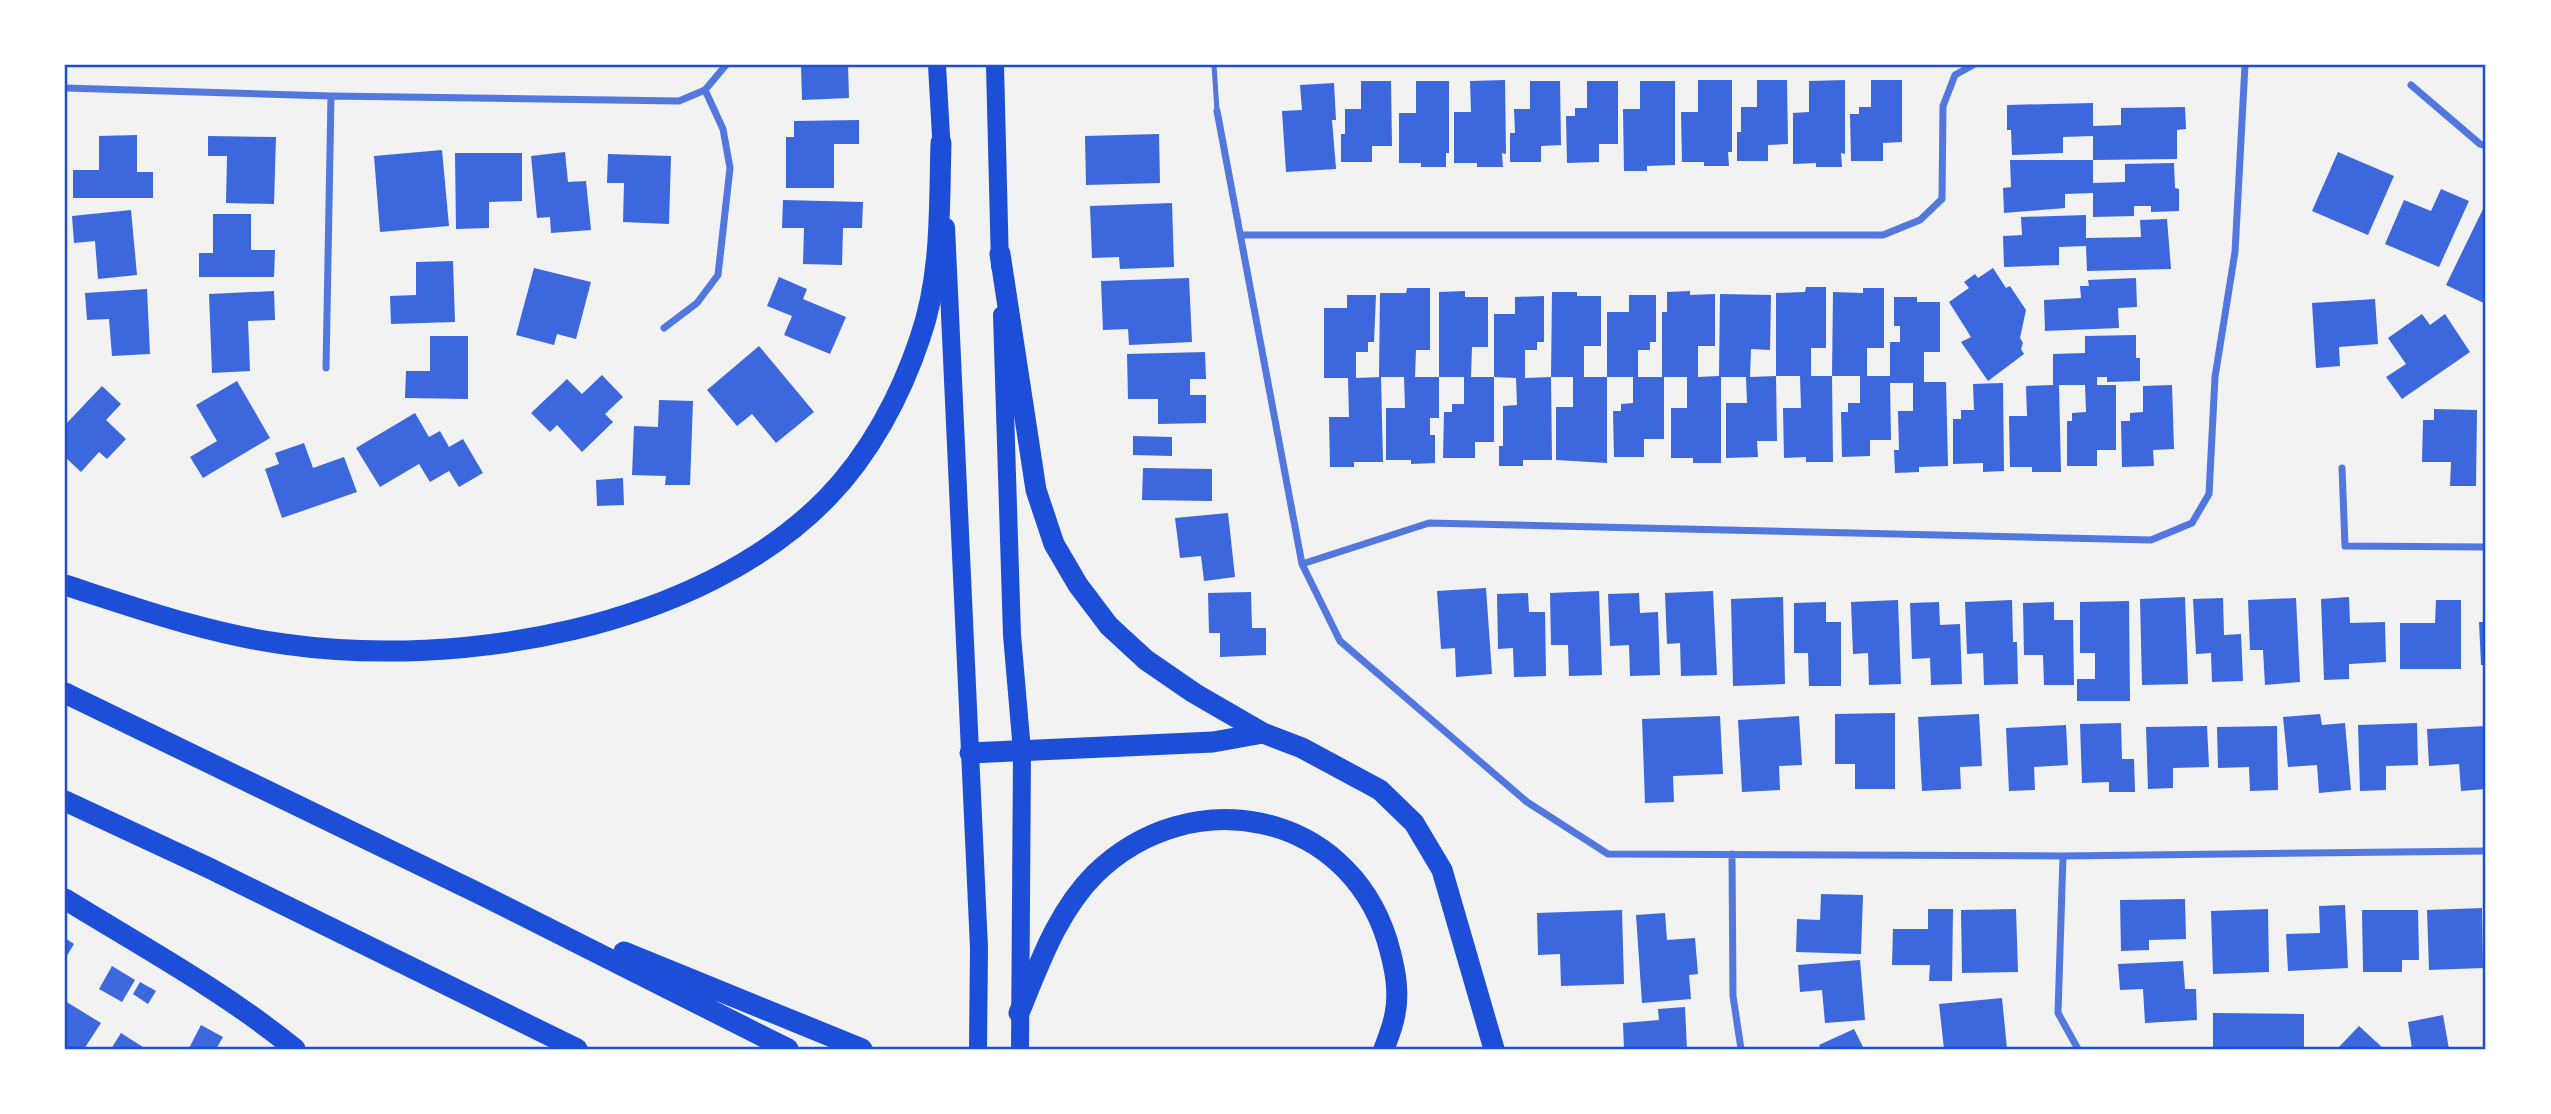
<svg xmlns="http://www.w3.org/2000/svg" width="2551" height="1114" viewBox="0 0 2551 1114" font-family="'Public Sans',sans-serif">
<rect width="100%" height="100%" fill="#f2f2f2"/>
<path fill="#3d67dc" d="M801 65H848L849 98 802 100Z
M1505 80 1506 154 1502 153 1503 167H1477V163H1454V112H1471L1470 81Z
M1698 80H1732V152H1728L1729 166H1704V162H1682L1681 112H1698Z
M1757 80H1787L1788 144 1768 145V161H1737V132H1741V107H1757Z
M1845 80V154L1841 153 1842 167H1816V163L1793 164V113L1809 112V81Z
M1871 80H1902V142L1883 143V161H1851L1850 114H1859V107H1871Z
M1361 81H1391L1392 146H1372V162H1341V134H1345V109H1361Z
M1416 81H1449V153H1446V167H1421V163H1399V113H1416Z
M1530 81H1560L1561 145 1541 146V162H1510V133H1515L1514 109H1530Z
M1587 81H1618V144H1599V162L1567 163 1566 116H1575V108H1587Z
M1640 81H1675V165L1647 166V171H1624L1623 109H1640Z
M1334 83 1336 120H1332L1336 169 1286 172 1282 111 1302 110 1300 85Z
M2093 103V126L2121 125V108L2185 107 2186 129 2177 130V159L2093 160V183L2125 182V164L2174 163 2175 188 2179 189V211L2151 212V206H2134V216L2093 217V193L2065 194V208L2004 213 2003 188 2011 187 2010 160H2093V136L2063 137V153L2012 155 2011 130H2007V105Z
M859 120V144H834V188H786V137H794V121Z
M1159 134 1160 183 1086 185 1085 136Z
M137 135V172H153V198H73V170H99V136Z
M208 136 276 137 274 204 226 203 227 156H208Z
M442 150 449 226 380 232 374 156Z
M565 152 568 182 586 181 591 230 551 233 550 217 537 218 531 156Z
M2338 152 2394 176 2368 235 2312 211Z
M455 153H522V201L489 202V228L456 229Z
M608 154 671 156 669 224 623 222 624 183H607Z
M2441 189 2469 201 2439 267 2385 244 2404 200 2431 211Z
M783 200 863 202 862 228H843L842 265 803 264 804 228H782Z
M1172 203 1174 267 1120 269 1119 257 1092 258 1090 206Z
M2484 207 2486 208V304L2446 285Z
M131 210 137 275 98 279 95 241 74 243 72 216Z
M213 214H251V250H275L274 277H199V253H213Z
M2086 215V238L2141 237 2140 220 2167 219 2171 269 2087 271 2086 246 2059 247V265L2004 267 2003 236 2022 235 2021 217Z
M453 261 455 322 391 324 390 296 416 295V262Z
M534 268 591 282 576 339 557 334 554 345 516 335Z
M1993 268 2006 288 2010 286 2026 310 2020 338 2023 343 2021 349 2024 354 1988 381 1961 342 1971 337 1949 302 1969 288 1964 282 1975 274 1978 278Z
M779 277 807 289 803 299 846 317 830 354 784 335 792 316 767 306Z
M1189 278 1192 342 1129 345 1128 329 1103 330 1101 281Z
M2136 278 2137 307 2118 308 2119 328 2045 331 2044 300 2081 298 2080 286H2089L2088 280Z
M1806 287H1826V348H1811V376H1832L1833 462H1806V457L1784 458 1783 408H1801L1800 376H1776V293L1805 292Z
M1407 288H1430V350H1416L1415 377H1439V418H1430V435H1435V463L1411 464V460H1386V408H1405L1404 377H1379L1380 293H1406Z
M1863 288H1884V348H1867V376H1890V342H1900V326H1894V297H1917V302H1940V352H1924V382H1946L1948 466 1919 467V472L1895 473 1894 450H1899L1898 411H1913V383H1890L1891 440H1870V456L1842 457 1841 412H1848V403H1860V376H1832L1833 292 1863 293Z
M147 289 150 354 112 356 109 319 87 320 85 293Z
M274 291 275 320 248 321 250 371 212 373 209 294Z
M1465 291V297H1488V347H1472L1471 377H1494V442H1475V458H1443L1444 412H1452V404H1464V377H1439V292Z
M1690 291V295L1715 294V346H1698V377L1719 376 1720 294 1771 295 1770 350 1751 349 1750 377 1776 376 1777 441H1757L1758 457 1726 458V403H1747L1746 377H1721V463H1693V458H1671V408H1687V377H1664V439H1644V457H1614L1613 411H1621V404L1633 403V377H1607V312H1629V295H1656V342H1650V350H1638V377H1662V312H1667V292Z
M1552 292H1577V296H1601V346H1584V377H1607V463L1556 460V407H1573V377H1551L1552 460H1523V466H1499V446H1503V406L1517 405 1516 378 1494 377V314H1515V297L1544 296V342H1537V350H1525V378L1551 377Z
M1347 295H1376L1374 342H1368V352H1356V378L1381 377 1383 462H1354V467H1330L1329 417H1349L1348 378H1324V308H1347Z
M2375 299 2378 344 2339 347 2340 366 2316 368 2312 303Z
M2422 314 2430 325 2445 314 2470 352 2402 399 2386 377 2406 364 2388 338Z
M2136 335V358H2140V381L2107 382V377H2097V385H2116V450H2097V466H2067V421H2072V413L2086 412 2085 385H2059L2061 472H2032V467H2010L2009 416H2027L2026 386 2053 385V354L2085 353V336Z
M430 336H468V399L405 398 406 371H430Z
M759 346 814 412 776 443 752 414 737 426 707 390Z
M1205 352 1206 379H1190V395H1206V423L1158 424V399H1128L1127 354Z
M602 375 623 397 605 414 613 422 582 452 557 425 550 432 531 413 567 379 582 394Z
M237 381 270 438 203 478 190 457 217 441 196 405Z
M2003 383 2004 471 1983 472V463L1953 464V419H1961V410H1974L1973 384Z
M2172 385 2174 449 2153 450 2154 466 2122 467 2121 421H2130V413L2143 412V386Z
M102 386 121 404 106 420 126 439 107 459 99 452 81 472 65 457V425Z
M659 400 693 401 690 485H665L666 476 632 475 634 426 658 427Z
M2434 409 2477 410 2476 486H2450L2451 462H2422L2423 420H2434Z
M415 413 429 437 440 431 449 447 463 439 483 473 459 487 449 471 430 482 419 464 380 487 356 448Z
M1133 436 1172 437V456L1133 455Z
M304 443 313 468 344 457 357 492 282 518 265 469 279 464 275 453Z
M1143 468 1212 469V501L1142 500Z
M623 478 624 505 597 506 596 480Z
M1228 513 1235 577 1204 581 1201 556 1180 558 1175 518Z
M1486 588 1492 674 1456 677 1455 648 1441 649 1437 591Z
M1599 591 1602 675 1569 676 1568 645H1551L1550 593Z
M1713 591 1717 675 1681 676 1680 643 1667 644 1665 593Z
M1251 592 1252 628H1266V655L1220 657V633H1209L1208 593Z
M1528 593 1529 612H1545L1546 676 1514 677 1513 648 1498 649 1497 594Z
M1639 593 1640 613 1658 612 1660 675 1630 676 1629 645 1610 646 1608 594Z
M1783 597 1785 684 1733 686 1731 599Z
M2185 597 2188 684 2142 685 2140 599Z
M2349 597 2350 623 2385 622 2386 662 2349 664V679L2324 680 2321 599Z
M2223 598 2224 635 2241 634 2243 681 2212 682 2211 653 2196 654 2193 599Z
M2296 598 2300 682 2265 685 2263 650H2250L2248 600Z
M1898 600 1901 684 1869 685 1868 653 1853 654 1851 602Z
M2012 600 2013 642H2017L2018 684 1984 685 1983 653 1967 654 1965 602Z
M2436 600H2461V669H2400V623H2435Z
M2129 601 2130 701H2077V679H2095V653H2080V602Z
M1826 602V622H1841V686H1809L1808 653H1794V603Z
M1939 602 1940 625 1960 624 1962 684 1931 685 1930 658 1912 659 1910 603Z
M2054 602V620H2073L2074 685H2044L2043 655H2024L2023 603Z
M2479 622H2486V665H2481Z
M1895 713V789H1855V764H1835V714Z
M1979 714 1982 766 1960 767 1961 789 1922 791 1918 717Z
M2320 714 2322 725 2345 723 2351 790 2319 793 2317 765 2288 767 2283 717Z
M1720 716 1723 774 1673 776 1674 802 1645 803 1642 719Z
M1799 716 1802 765 1779 766 1780 790 1742 792 1738 720Z
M2121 723 2122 759H2134L2135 792H2109V782L2082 783 2080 724Z
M2417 723 2418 765 2386 766V790L2360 791 2358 725Z
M2066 725 2068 765 2034 767 2035 790 2009 791 2006 728Z
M2207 726 2209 767 2173 768V788L2148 789 2146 727Z
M2277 726 2278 790 2250 791 2249 767 2218 768 2217 727Z
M2486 726V789L2461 791 2459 764 2429 766 2427 729Z
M1821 894 1863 895 1861 954 1796 952 1797 919 1820 920Z
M2185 899 2186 939 2149 940V950L2121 951 2120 900Z
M2345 905 2348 968 2288 971 2286 934 2320 933 2319 906Z
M2482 908 2483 968 2429 970 2427 910Z
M1928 909H1953L1952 981H1929L1930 965H1892L1893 929H1928Z
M2016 909 2018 972 1962 973 1961 910Z
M2268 909 2269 972 2213 974 2211 911Z
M1622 910 1624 984 1561 986 1560 954 1538 955 1537 913Z
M2362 910H2418L2419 960H2402V972H2363Z
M1665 913 1667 940 1695 938 1698 974 1689 975 1691 999 1642 1003 1636 915Z
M65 938 74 944 65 959Z
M1860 960 1865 1020 1825 1023 1822 990 1800 992 1798 965Z
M2183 961 2185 989H2196L2197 1020 2145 1023 2143 989 2120 990 2118 964Z
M112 966 135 980 122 1002 99 989Z
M140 982 156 991 148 1004 133 994Z
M2002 998 2007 1049H1944L1939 1004Z
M65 1001 101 1023 84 1049H65Z
M1685 1007 1687 1049H1624L1623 1023 1659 1020 1658 1009Z
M2213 1013 2304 1014V1049H2213Z
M2443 1015 2449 1049H2412L2408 1022Z
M201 1025 223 1037 216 1049 189 1048Z
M2359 1026 2384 1049H2337Z
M1854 1029 1864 1049H1821L1819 1045Z
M121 1033 146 1049H111Z"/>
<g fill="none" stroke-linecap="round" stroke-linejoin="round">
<path stroke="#5277de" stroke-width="5" d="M1214 65 1217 111"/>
<path stroke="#5277de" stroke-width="7" d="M2411 85 2480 144 2486 146
M65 88 331 96 679 101 705 90 726 65
M1217 111 1302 564 1340 641 1527 802 1608 854 2063 856 2486 851
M1242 235H1883L1920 220 1942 199 1943 106 1955 75 1973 65
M664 328 697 303 718 275 730 168 723 129 705 90
M326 368 331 96
M2342 468 2345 546 2486 547
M1302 564 1429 523 2151 540 2192 523 2209 494 2215 377 2235 252 2245 65
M1732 854 1733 996 1741 1049
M2063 856 2058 1013 2078 1049"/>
<path stroke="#1d4ed8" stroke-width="18" d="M937 65 942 154
M995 65 1000 266
M946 227 979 948 978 1049
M1002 315 1012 635 1022 751 1020 1049"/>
<path stroke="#1d4ed8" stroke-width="21" d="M1000 254 1036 490 1054 544 1078 585 1109 626 1146 660 1194 693 1263 733 1302 748 1380 790 1414 823 1442 870 1494 1049
M65 585C136 608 209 634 284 644 460 669 699 629 827 498 870 454 901 395 920 338 942 275 939 209 941 143
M65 693 480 894 788 1049
M970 753 1213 742 1263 733
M65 801 209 868 577 1049
M65 899C143 947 224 991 295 1049
M624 952 862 1049
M1019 1013C1039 965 1057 912 1095 874 1190 781 1346 810 1387 940 1394 964 1400 989 1395 1014 1393 1026 1388 1038 1384 1049"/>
</g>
<rect width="2551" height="1114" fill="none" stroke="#ffffff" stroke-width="133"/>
<rect x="66" y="66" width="2418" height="982" fill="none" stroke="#1d4ed8" stroke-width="2.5"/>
</svg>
